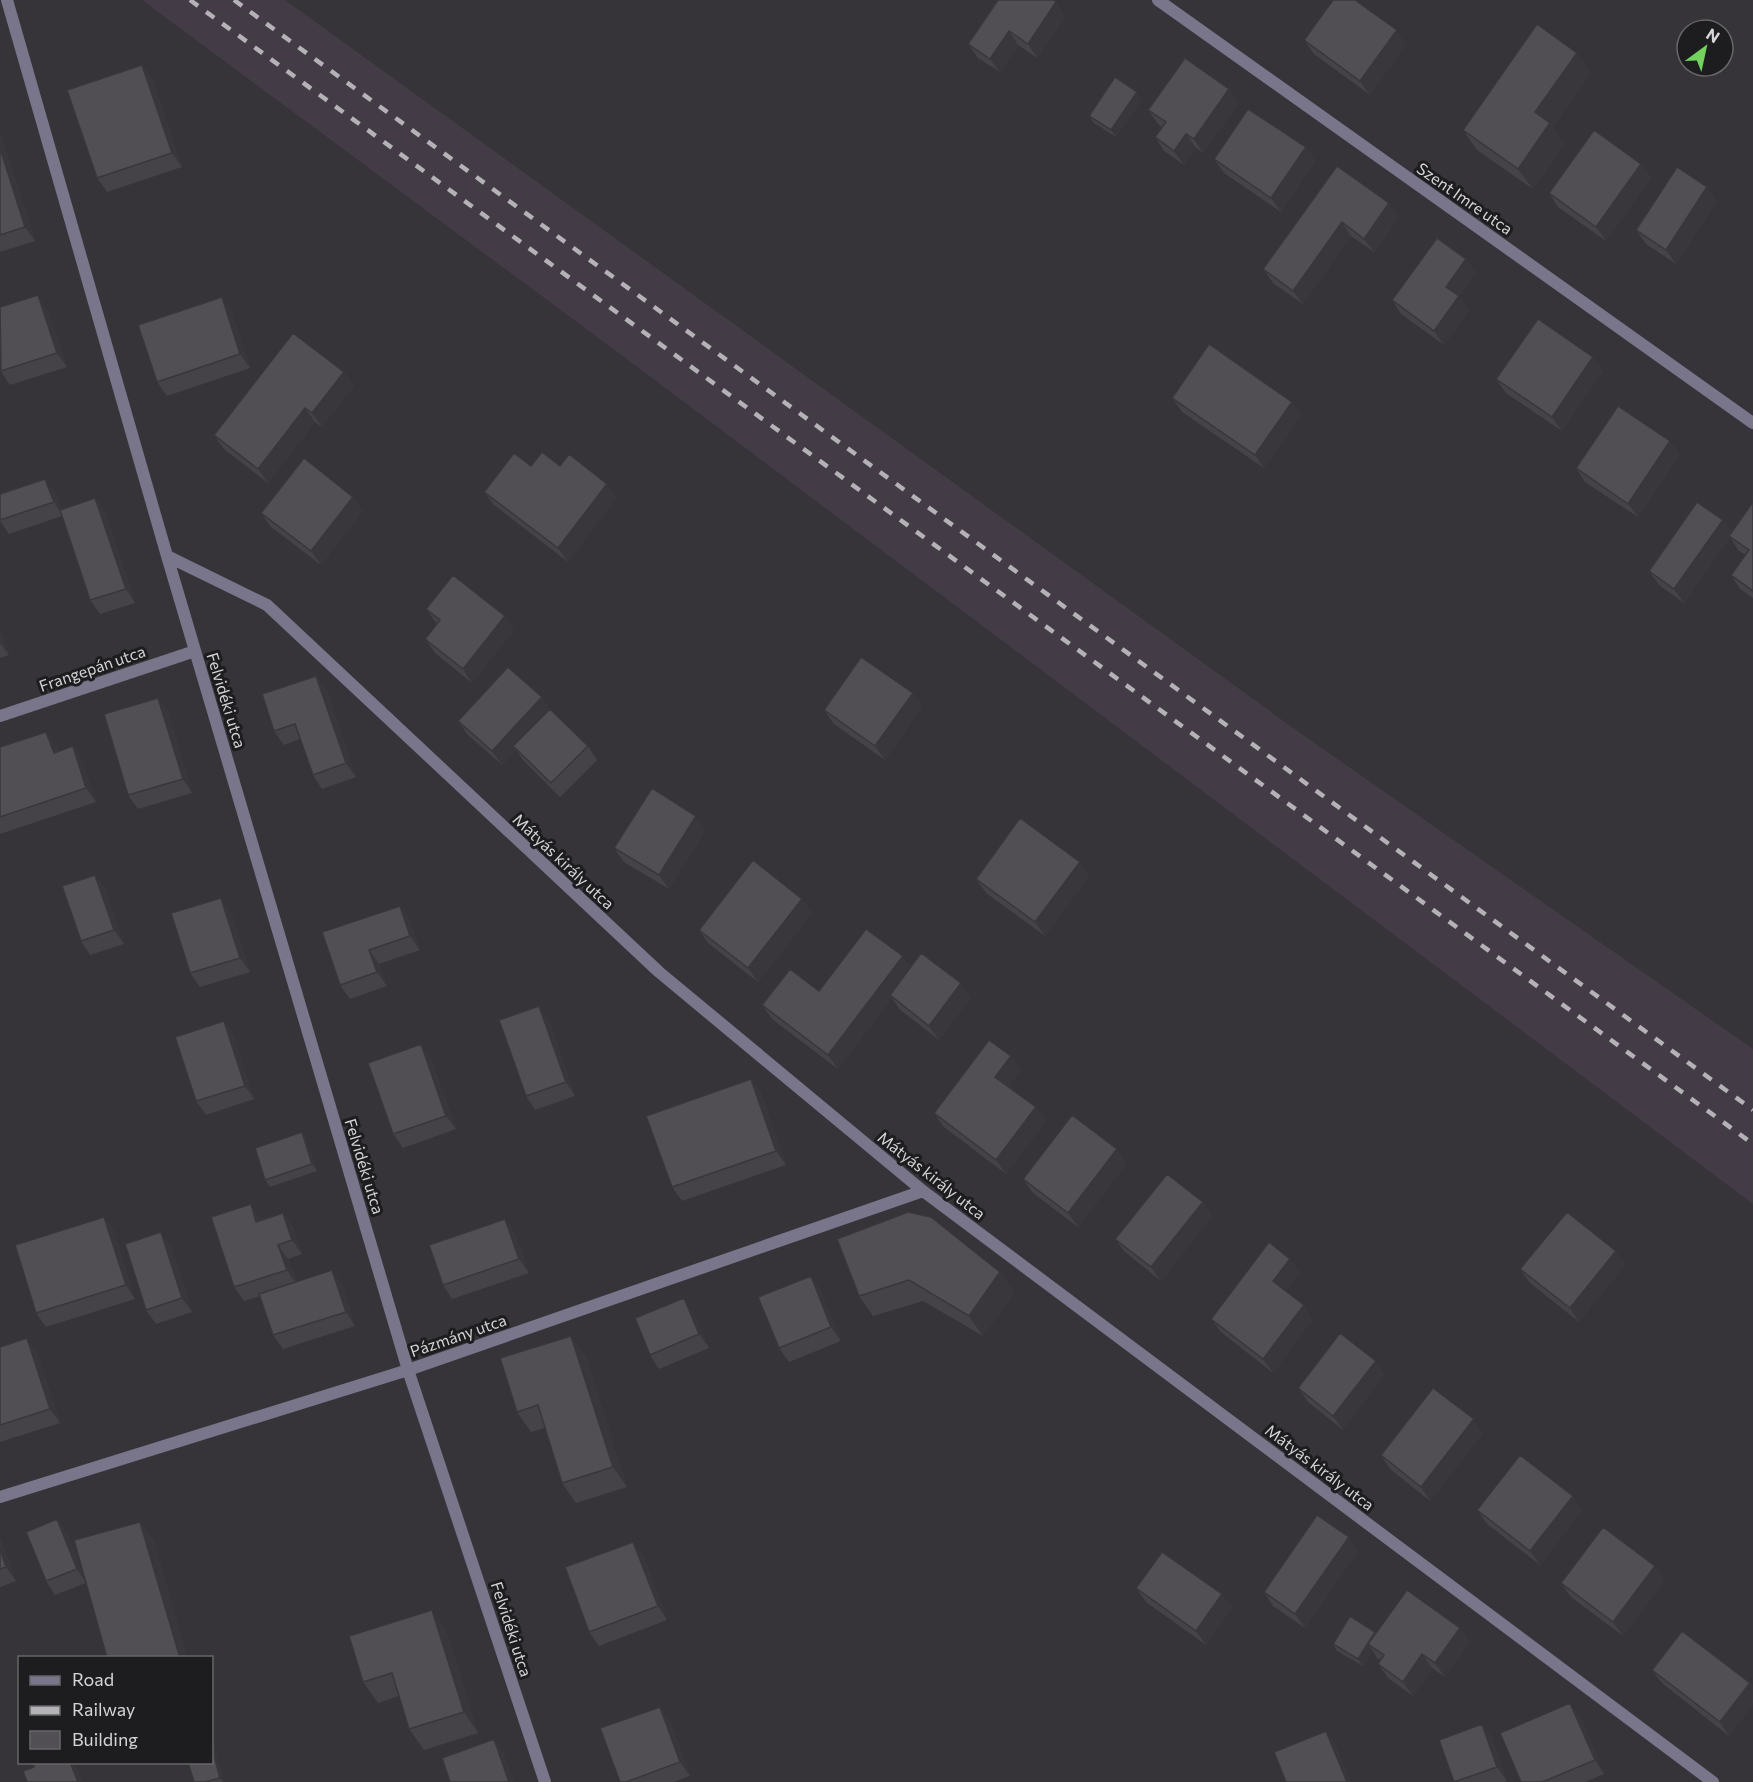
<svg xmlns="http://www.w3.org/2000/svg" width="1753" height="1782" viewBox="0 0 1753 1782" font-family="Commissioner,sans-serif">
<rect width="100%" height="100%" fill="#363339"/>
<path fill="#433c47" d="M142 0H285L1303 735 1753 1049V1204L624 357Z"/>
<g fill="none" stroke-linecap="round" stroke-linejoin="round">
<path stroke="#79758a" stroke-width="12" d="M7 0 167 556 408 1370 545 1782
M1158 0 1753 423
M167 556 267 605 659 972 923 1191 1713 1782
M0 716 195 651
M0 1497 408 1370 923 1191"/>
<path stroke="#b4b2b6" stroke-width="4.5" stroke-dasharray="10 10" stroke-linecap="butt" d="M190 0 1753 1144
M234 0 1753 1110"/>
</g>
<path fill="#464348" d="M1066 16 1037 58 1018 45 1000 72 978 58 968 44Z
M1304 40 1406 44 1370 95 1314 54Z
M1577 53 1591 73 1553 127 1565 144 1533 189 1477 150 1463 130Z
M142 65 152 79 182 167 107 192 97 178Z
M1229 89 1239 103 1203 153 1196 148 1184 165 1164 151 1155 137 1162 127 1158 124 1148 110Z
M1142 99 1116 137 1094 123 1089 116Z
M0 132 35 241 0 252Z
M1306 147 1315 161 1281 212 1224 173 1214 159Z
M1641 164 1651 178 1606 241 1558 207 1549 193Z
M1337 166 1399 217 1374 252 1351 236 1303 304 1273 283 1263 269Z
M1717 201 1676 264 1646 244 1636 230Z
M1466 259 1476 273 1459 296 1469 310 1444 345 1401 314 1392 300Z
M47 309 67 367 10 385 1 371Z
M231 310 250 368 167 396 157 382Z
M1603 371 1562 431 1506 393 1496 379Z
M344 372 354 386 322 427 315 422 268 483 224 449 214 435Z
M1172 398 1292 402 1301 416 1264 468 1182 412Z
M1670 441 1680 454 1638 517 1585 482 1576 468Z
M531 466H560L617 497 568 562 494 505 484 492Z
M55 492 61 509 95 498 105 512 135 603 100 614 90 600 62 516 9 534 0 521V494Z
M353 497 363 511 321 565 271 527 261 513Z
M1753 502V598L1740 589 1731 575 1745 555 1738 550 1730 537 1684 603 1659 585 1649 571 1723 520 1731 532Z
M426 609 514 630 472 683 435 653 425 639 437 624Z
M0 630 9 655 0 658Z
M316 676 326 689 356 777 322 789 313 775 300 739 284 745 274 731Z
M913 693 922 707 885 760 834 724 824 710Z
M550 709 588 746 597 760 560 797 523 760 516 750 502 765 468 735 458 721Z
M168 712 192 793 138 809 128 795Z
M56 746 58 751 73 746 82 760 96 802 0 834V747Z
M706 830 669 889 624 862 614 848Z
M95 875 105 889 124 944 90 955 81 941Z
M1089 876 1045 936 986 893 976 879Z
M802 899 812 913 758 982 708 943 699 930Z
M400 906 409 919 420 950 379 964 387 986 350 999 340 985Z
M231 912 250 972 200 987 190 973Z
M911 967 971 997 939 1040 899 1009 892 998 838 1069 772 1019 762 1005Z
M549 1020 575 1096 535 1110 526 1096Z
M224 1021 233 1035 254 1099 206 1115 196 1101Z
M1011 1056 1021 1070 1008 1086 1036 1107 1046 1121 1006 1174 944 1127 934 1113Z
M431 1058 456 1129 403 1148 393 1134Z
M751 1079 761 1093 786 1165 682 1201 672 1187Z
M302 1132 306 1139 317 1171 270 1187 265 1180Z
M1127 1163 1078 1227 1033 1193 1023 1179Z
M1203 1202 1212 1216 1161 1281 1125 1252 1115 1239Z
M283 1213 293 1227 302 1254 288 1259 296 1282 342 1284 355 1326 283 1349 273 1335 260 1296 244 1301 234 1287 260 1218 261 1221Z
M104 1217 114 1231 135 1299 46 1327 36 1313Z
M931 1217 1000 1272 1014 1293 983 1336 923 1301 873 1316 859 1296Z
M505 1219 515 1233 529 1273 452 1299 443 1285Z
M171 1246 192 1312 156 1324 146 1310Z
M1290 1259 1300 1273 1286 1291 1313 1319 1273 1373 1221 1332 1211 1319Z
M1626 1264 1579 1322 1530 1283 1520 1269Z
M811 1276 820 1290 841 1341 789 1362 779 1348Z
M693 1312 709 1348 659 1369 650 1355Z
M0 1347 37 1352 60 1423 0 1442Z
M586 1356 627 1487 576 1503 562 1483 545 1428 531 1432 517 1412Z
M1385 1374 1343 1430 1308 1402 1298 1388Z
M1483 1433 1430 1501 1390 1469 1381 1455Z
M1477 1510H1582L1540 1565 1487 1524Z
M57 1519 67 1533 85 1580 140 1522 155 1542 86 1583 55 1595 46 1581Z
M0 1539 2 1543 16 1581 0 1587Z
M1358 1551 1305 1628 1273 1606 1264 1592Z
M643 1555 667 1620 599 1646 589 1632Z
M1665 1580 1623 1636 1571 1597 1561 1583Z
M1136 1588 1222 1594 1232 1608 1206 1645 1146 1602Z
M446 1630 478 1733 424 1750 409 1729 399 1696 378 1703 363 1682Z
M1376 1633 1470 1642 1445 1677 1432 1668 1413 1696 1388 1678 1378 1664 1381 1660 1377 1658 1373 1651 1363 1666 1337 1651 1333 1644Z
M1652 1670 1750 1683 1753 1687V1705L1729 1736 1662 1683Z
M1580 1716 1604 1774 1585 1782H1521Z
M670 1720 690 1776 674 1782H620Z
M1482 1724 1492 1738 1507 1781 1504 1782H1454Z
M212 1738 224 1782H194L212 1762Z"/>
<path fill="#39373b" d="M1056 2 1066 16 1037 58 1028 44Z
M1397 30 1406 44 1370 95 1360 81Z
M1009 31 1018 45 1000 72 990 59Z
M1577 53 1591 73 1553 127 1565 144 1533 189 1518 169 1535 112Z
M142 65 152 79 182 167 172 153Z
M1229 89 1239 103 1203 153 1194 139Z
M1137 92 1142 99 1116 137 1111 130Z
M0 132 35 241 25 227 0 148Z
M1186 134 1196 148 1184 165 1174 151Z
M1306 147 1315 161 1281 212 1271 198Z
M1641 164 1651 178 1606 241 1596 227Z
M1707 187 1717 201 1676 264 1666 250Z
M1389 203 1399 217 1374 252 1364 239Z
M1342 222 1351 236 1303 304 1293 291Z
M1466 259 1476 273 1455 301 1446 287Z
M38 295 47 309 67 367 57 353Z
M1459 296 1469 310 1444 345 1434 331Z
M222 297 231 310 250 368 240 354Z
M1593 357 1603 371 1562 431 1552 417Z
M344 372 354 386 322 427 312 413Z
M1292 402 1301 416 1264 468 1255 455Z
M305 408 315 422 268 483 258 469Z
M1670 441 1680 454 1638 517 1628 504Z
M45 479 55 492 63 516 54 502Z
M607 484 617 497 568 562 558 548Z
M353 497 363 511 321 565 311 551Z
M95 498 105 512 135 603 126 589Z
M1723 520 1732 534 1684 603 1674 589Z
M505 616 514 630 472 683 463 669Z
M0 630 9 655 0 643Z
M316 676 326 689 356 777 346 763Z
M913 693 922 707 885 760 875 746Z
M542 697 552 711 513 746 516 750 502 765 492 751Z
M158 698 168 712 192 793 183 779Z
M46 732 56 746 63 767 54 753Z
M73 746 82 760 96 802 86 788Z
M696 816 706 830 669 889 659 875Z
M1080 862 1089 876 1045 936 1035 922Z
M95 875 105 889 124 944 114 930Z
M221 898 231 912 250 972 240 958Z
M802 899 812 913 758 982 748 968Z
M400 906 409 919 420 950 410 936Z
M369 950 379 964 387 986 377 972Z
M903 956 913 970 890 995 892 998 838 1069 828 1055Z
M961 983 971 997 939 1040 929 1026Z
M539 1006 549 1020 575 1096 566 1082Z
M224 1021 233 1035 254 1099 245 1086Z
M421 1044 431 1058 456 1129 446 1116Z
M1011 1056 1021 1070 1005 1091 995 1077Z
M751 1079 761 1093 786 1165 776 1151Z
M1036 1107 1046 1121 1006 1174 996 1160Z
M302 1132 306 1139 317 1171 312 1164Z
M1117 1149 1127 1163 1078 1227 1068 1213Z
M1203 1202 1212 1216 1161 1281 1151 1267Z
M251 1204 260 1218 266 1236 256 1222Z
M283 1213 293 1227 302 1254 292 1240Z
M104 1217 114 1231 135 1299 126 1285Z
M505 1219 515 1233 529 1273 519 1259Z
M161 1232 171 1246 192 1312 182 1298Z
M278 1245 288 1259 296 1284 287 1270Z
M1616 1251 1626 1264 1579 1322 1570 1308Z
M1290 1259 1300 1273 1283 1295 1273 1281Z
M332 1270 342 1284 355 1326 346 1312Z
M1000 1272 1014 1293 983 1336 969 1316Z
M811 1276 820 1290 841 1341 831 1327Z
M684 1298 693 1312 709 1348 699 1334Z
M1304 1305 1313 1319 1273 1373 1263 1359Z
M571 1336 586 1356 627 1487 613 1467Z
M27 1338 37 1352 60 1423 50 1409Z
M1376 1361 1385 1374 1343 1430 1333 1416Z
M1474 1419 1483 1433 1430 1501 1421 1487Z
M1573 1496 1582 1510 1540 1565 1530 1551Z
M57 1519 67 1533 86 1583 77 1569Z
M140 1522 155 1542 188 1658H180Z
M1349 1537 1358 1551 1305 1628 1295 1614Z
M0 1539 2 1543 16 1581 6 1567 0 1549Z
M633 1542 643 1555 667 1620 658 1606Z
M1655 1566 1665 1580 1623 1636 1613 1622Z
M1222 1594 1232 1608 1206 1645 1196 1631Z
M432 1610 446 1630 478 1733 464 1712Z
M1460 1628 1470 1642 1445 1677 1435 1663Z
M1375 1632 1380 1639 1368 1644 1373 1651 1363 1666 1358 1659Z
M1422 1654 1432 1668 1413 1696 1403 1682Z
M1750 1683 1753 1687V1701L1751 1699 1753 1702V1705L1729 1736 1720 1722Z
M1570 1703 1580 1716 1604 1774 1595 1760Z
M660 1707 670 1720 690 1776 680 1762Z
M1482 1724 1492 1738 1507 1781 1497 1767Z
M1326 1731 1336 1744 1351 1782H1347Z
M212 1738 224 1782H223L220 1778 212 1748Z
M494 1739 504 1753 514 1782H509Z
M70 1762H75L82 1782H78Z"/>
<path fill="#514e54" stroke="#39373b" stroke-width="1.5" d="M998 0H1054L1056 2 1028 44 1009 31 990 59 968 44Z
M1333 0H1355L1397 30 1360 81 1304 40Z
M1537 24 1577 53 1535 112 1550 123 1518 169 1463 130Z
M1185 58 1229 89 1194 139 1186 134 1174 151 1155 137 1166 122 1148 110Z
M142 65 172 153 97 178 67 90Z
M1115 77 1137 92 1111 130 1089 116Z
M1248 109 1306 147 1271 198 1214 159Z
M1594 130 1641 164 1596 227 1549 193Z
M0 148 25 227 0 235Z
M1337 166 1389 203 1364 239 1342 222 1293 291 1263 269Z
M1677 167 1707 187 1666 250 1636 230Z
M1437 238 1466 259 1446 287 1459 296 1434 331 1392 300Z
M38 295 57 353 1 371 0 307Z
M222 297 240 354 157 382 138 325Z
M1538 319 1593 357 1552 417 1496 379Z
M293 333 344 372 312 413 305 408 258 469 214 435Z
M1209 344 1292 402 1255 455 1172 398Z
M1618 406 1670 441 1628 504 1576 468Z
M542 452 560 466 569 454 607 484 558 548 484 492 514 453 531 466Z
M304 458 353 497 311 551 261 513Z
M45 479 54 502 0 520V494Z
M95 498 126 589 90 600 60 510Z
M1697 502 1723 520 1674 589 1649 571Z
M1753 502V591L1731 575 1749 550 1729 536Z
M453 575 505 616 463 669 425 639 440 620 426 609Z
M861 657 913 693 875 746 824 710Z
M508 667 542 697 492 751 458 721Z
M316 676 346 763 313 775 295 724 274 731 262 694Z
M158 698 183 779 128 795 104 714Z
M550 709 588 746 551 783 513 746Z
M46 732 54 753 73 746 86 788 0 817V747Z
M652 788 696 816 659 875 614 848Z
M1020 818 1080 862 1035 922 976 879Z
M753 860 802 899 748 968 699 930Z
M95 875 114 930 81 941 62 886Z
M221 898 240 958 190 973 171 913Z
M400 906 410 936 369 950 377 972 340 985 322 932Z
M866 929 903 956 828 1055 762 1005 790 969 819 991Z
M921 953 961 983 929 1026 890 995Z
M539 1006 566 1082 526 1096 499 1020Z
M224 1021 245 1086 196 1101 175 1037Z
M989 1040 1011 1056 995 1077 1036 1107 996 1160 934 1113Z
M421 1044 446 1116 393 1134 368 1063Z
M751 1079 776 1151 672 1187 646 1116Z
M1072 1115 1117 1149 1068 1213 1023 1179Z
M302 1132 312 1164 265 1180 255 1148Z
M1167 1174 1203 1202 1151 1267 1115 1239Z
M251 1204 256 1222 283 1213 292 1240 278 1245 287 1270 234 1287 211 1217Z
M908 1212 931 1217 1000 1272 969 1316 909 1280 859 1296 837 1239Z
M1567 1212 1616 1251 1570 1308 1520 1269Z
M104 1217 126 1285 36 1313 15 1245Z
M505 1219 519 1259 443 1285 429 1245Z
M161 1232 182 1298 146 1310 125 1244Z
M1269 1242 1290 1259 1273 1281 1304 1305 1263 1359 1211 1319Z
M332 1270 346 1312 273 1335 259 1294Z
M811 1276 831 1327 779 1348 758 1297Z
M684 1298 699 1334 650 1355 635 1318Z
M1340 1333 1376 1361 1333 1416 1298 1388Z
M571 1336 613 1467 562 1483 538 1405 517 1412 500 1358Z
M27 1338 50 1409 0 1425V1347Z
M1433 1388 1474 1419 1421 1487 1381 1455Z
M1520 1455 1573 1496 1530 1551 1477 1510Z
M1317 1515 1349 1537 1295 1614 1264 1592Z
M57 1519 77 1569 46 1581 26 1532Z
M140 1522 180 1658H107L74 1540Z
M1603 1527 1655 1566 1613 1622 1561 1583Z
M633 1542 658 1606 589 1632 565 1567Z
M0 1549 6 1567 0 1569Z
M1162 1552 1222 1594 1196 1631 1136 1588Z
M1407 1590 1460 1628 1435 1663 1422 1654 1403 1682 1378 1664 1384 1655 1368 1644Z
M432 1610 464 1712 409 1729 392 1673 363 1682 349 1636Z
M1350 1616 1375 1632 1358 1659 1333 1644Z
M1682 1631 1750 1683 1720 1722 1652 1670Z
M1570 1703 1595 1760 1542 1782H1521L1500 1733Z
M660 1707 680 1762 626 1782H620L600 1728Z
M1482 1724 1497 1767 1454 1782 1439 1740Z
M1326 1731 1347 1782H1286L1274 1752Z
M494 1739 509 1782H450L442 1758Z
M212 1748 220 1778 205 1782H194L188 1762H212Z
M32 1762H70L78 1782H27L23 1771 34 1767Z"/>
<g text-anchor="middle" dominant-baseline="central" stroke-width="6" stroke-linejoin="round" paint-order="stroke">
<g font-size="16" fill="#d6d4d7" stroke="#1d1c1e">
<text transform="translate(1465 198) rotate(35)">Szent Imre utca</text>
<text transform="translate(92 668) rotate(-19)">Frangepán utca</text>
<text transform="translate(227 700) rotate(73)">Felvidéki utca</text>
<text transform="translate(564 861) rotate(43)">Mátyás király utca</text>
<text transform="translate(365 1166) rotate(73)">Felvidéki utca</text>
<text transform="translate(932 1175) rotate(38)">Mátyás király utca</text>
<text transform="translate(458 1335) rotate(-19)">Pázmány utca</text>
<text transform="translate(1320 1467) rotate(37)">Mátyás király utca</text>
<text transform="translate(512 1629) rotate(72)">Felvidéki utca</text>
</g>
</g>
<rect x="18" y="1656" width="195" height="108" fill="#1d1c1e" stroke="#676668" stroke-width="1.5"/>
<rect x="30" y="1676" width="30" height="9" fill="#79758a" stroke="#676668" stroke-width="1.5"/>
<text x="72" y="1686" font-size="18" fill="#d6d4d7">Road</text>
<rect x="30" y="1706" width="30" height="9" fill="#b4b2b6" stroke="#676668" stroke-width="1.5"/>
<text x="72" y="1716" font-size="18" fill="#d6d4d7">Railway</text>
<rect x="30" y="1731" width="30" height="18" fill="#514e54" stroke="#676668" stroke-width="1.5"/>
<text x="72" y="1746" font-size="18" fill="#d6d4d7">Building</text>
<g transform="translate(1705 48) rotate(33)"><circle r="28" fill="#1d1c1e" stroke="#676668" stroke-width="1.5"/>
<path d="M0-4.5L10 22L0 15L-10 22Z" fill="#72d25d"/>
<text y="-9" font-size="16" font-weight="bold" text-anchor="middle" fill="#d6d4d7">N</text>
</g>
</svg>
